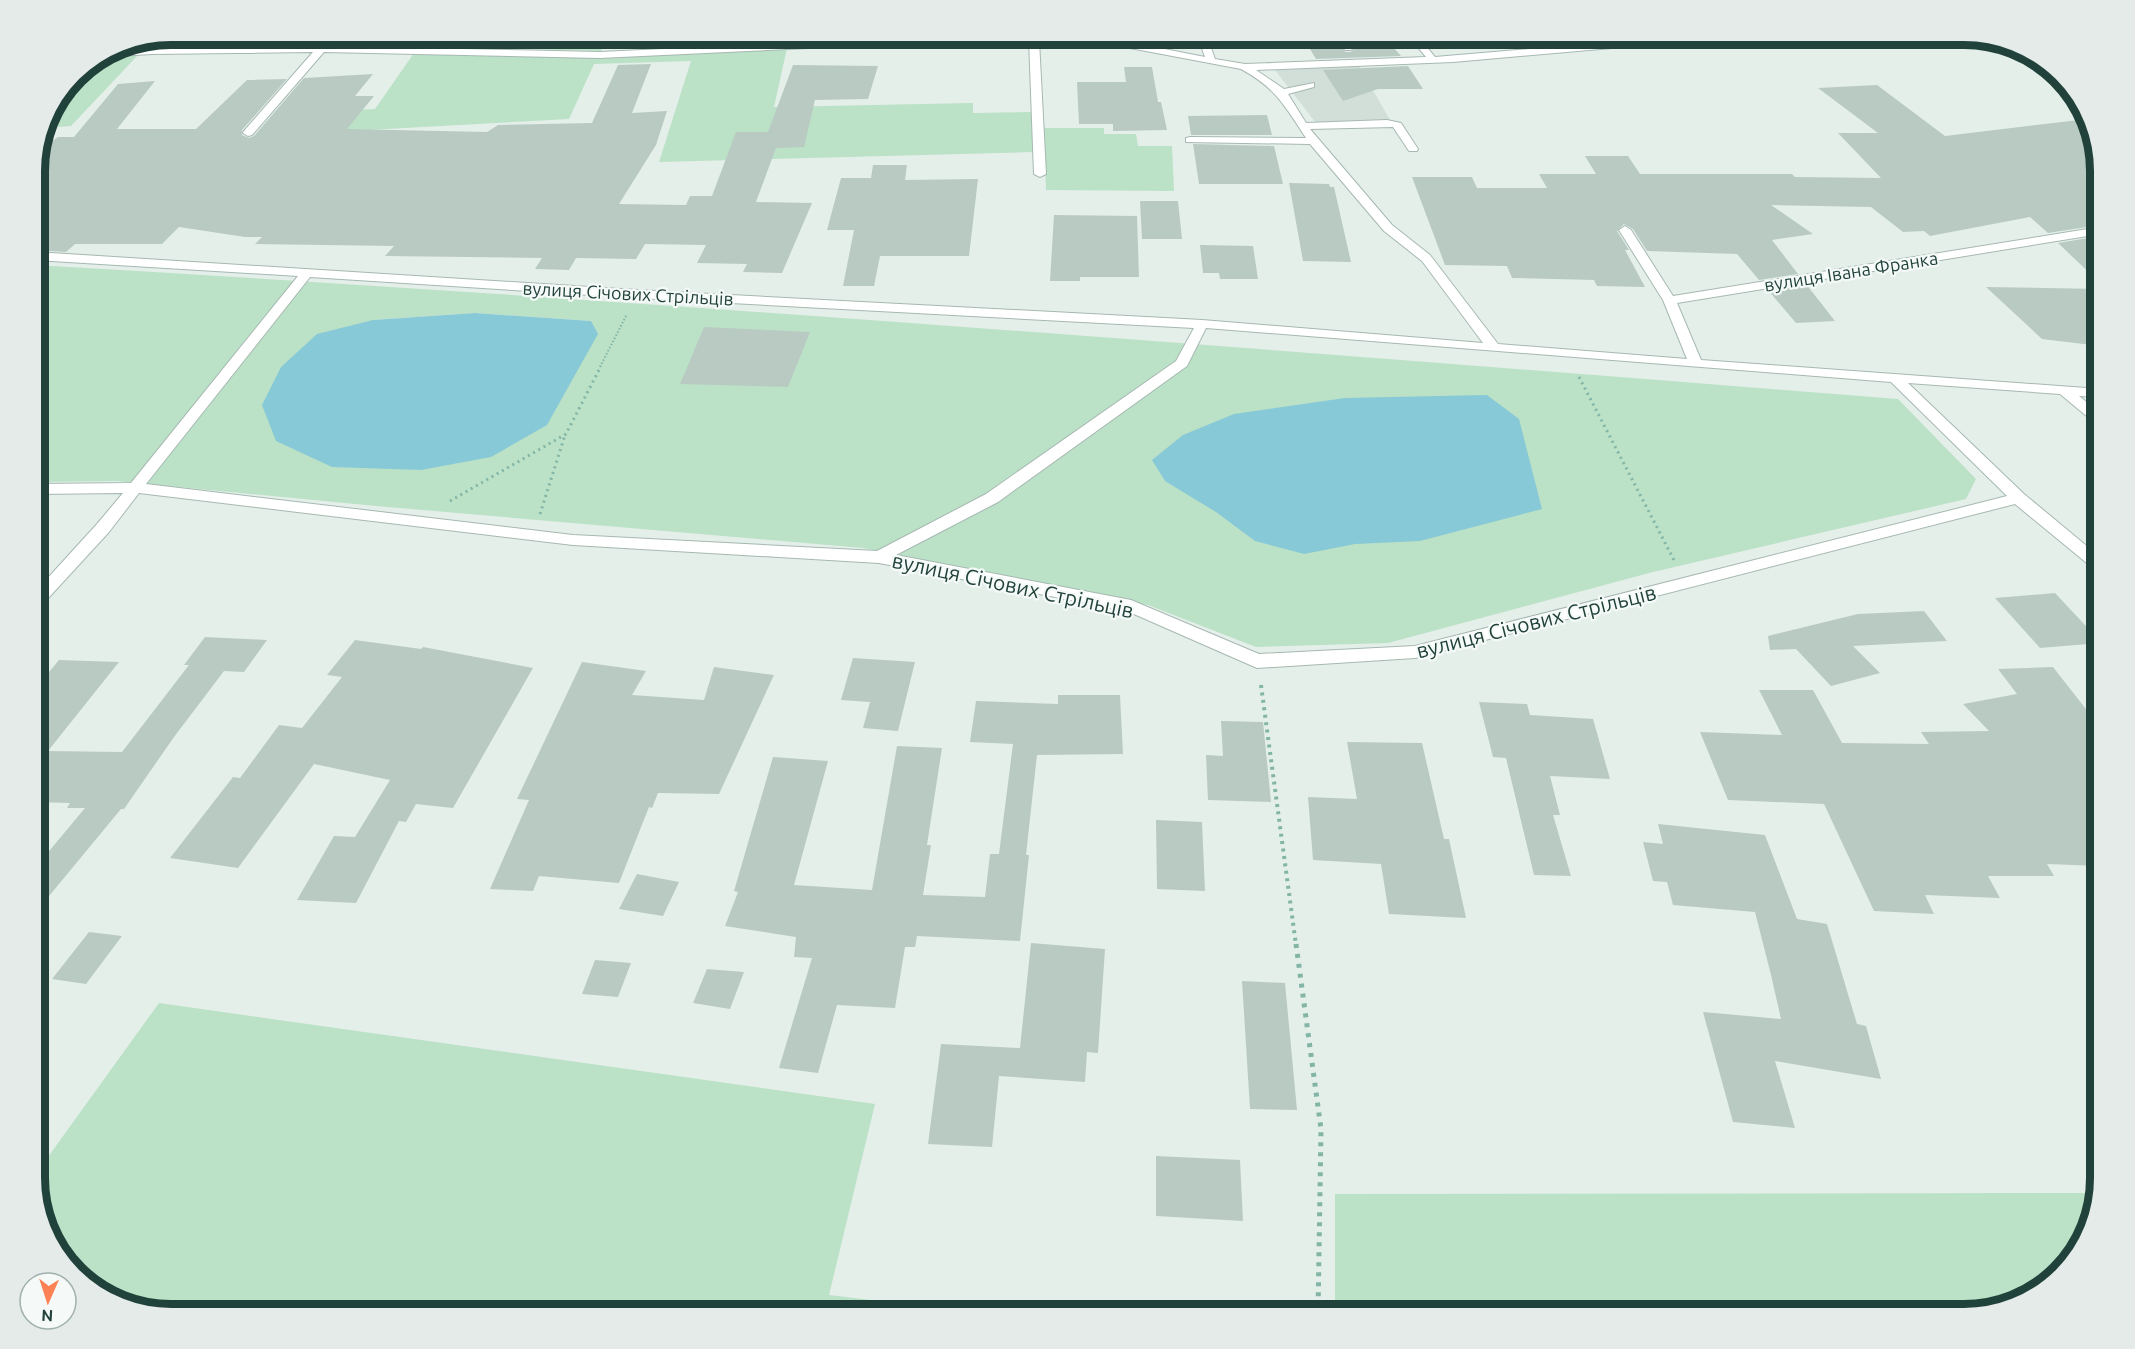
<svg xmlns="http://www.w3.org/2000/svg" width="2135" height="1349" viewBox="0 0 2135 1349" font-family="Ubuntu,sans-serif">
<rect width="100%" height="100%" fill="#e4efea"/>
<path fill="#d2dfd9" d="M1359 66 1390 120 1316 123 1275 70Z"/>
<path fill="#bbe1c6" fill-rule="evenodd" d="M171 34 607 35 601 51C437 47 273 39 109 51L119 45Z
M1419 35H1486L1498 46 1431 48Z
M787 48 774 107 973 103V113L1031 112 1033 152 659 162 691 61 594 64 569 119 295 134 311 112 375 109 414 53 565 57Z
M139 54 71 126 43 128C48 106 79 63 101 57 113 54 127 55 139 54Z
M1044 128H1104V134H1136L1138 146H1172L1174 191 1046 190Z
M35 265C656 301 1277 350 1898 399L1976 479 1966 499 1653 572 1388 643 1256 647 1148 605 863 548 376 506 116 481 35 482ZM475 313 591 321 373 320Z
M159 1003 875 1104 829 1295 991 1314H171L95 1292 53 1247 35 1187V1175Z
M2096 1193 2078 1254 2032 1296 1964 1314H1335V1194Z"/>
<path fill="#88c9d7" d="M475 313 591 321 598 334 547 425 491 457 421 470 332 467 276 441 262 405 281 367 317 334 373 320Z
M1487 395 1519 419 1542 509 1420 541 1355 544 1304 554 1255 541 1216 512 1165 481 1152 460 1183 435 1234 414 1345 398Z"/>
<path fill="#b9cac3" d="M1301 34H1333L1345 52H1351L1355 48 1347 34H1382L1401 56 1316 59Z
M651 64 632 113 667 111 656 145 619 204 686 205 690 196H712L736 132H768L793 65 878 66 868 99 815 100 804 147 776 148 756 202 812 203 782 273 743 272 747 264 697 263 706 245 645 244 636 259 576 258 569 270 535 269 542 258 385 256 394 246 255 244 262 237H245L179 227 162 244H75L66 252 35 250V162L37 152 58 137H74L118 84 155 81 117 129H196L247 80 287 79 242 130V135L249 138 254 136 304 78 373 74 355 96H374L347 129 487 132 498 125 592 123 618 65Z
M1408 66 1423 89H1378L1343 101 1323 70Z
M1124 67H1152L1158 102H1161L1167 130 1113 131V124H1079L1077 82H1126Z
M1877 85 1945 136 2087 119 2100 171V225L2048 233 2030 217 1930 236 1924 231 1903 232 1871 207 1771 205 1813 234 1772 240 1798 274 1759 280 1737 254 1647 251 1633 229 1624 224 1617 231 1629 250H1625L1645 287 1597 286 1594 280 1512 278 1507 266 1445 265 1412 177H1472L1477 188H1547L1539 174H1596L1585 156H1628L1640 174H1792L1795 177 1881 178 1838 133H1878L1818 88Z
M1267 115 1272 135H1191L1188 116Z
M1193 144 1274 146 1283 184H1199Z
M873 165H907L905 180 978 179 969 256H880L874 286H843L854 230H827L841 178H871Z
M1289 183 1329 184 1330 187H1334L1351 262 1303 261Z
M1140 201H1178L1182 239H1142Z
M1054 215 1137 216 1139 277H1080V281H1050Z
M2100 236V283L2058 243Z
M1200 245 1253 246 1258 279H1220L1219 273H1203Z
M1806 284 1835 321 1796 323 1768 290Z
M1986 287 2100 289V346L2042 339Z
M704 327 810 332 788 387 680 384Z
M2055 593 2100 641V643L2040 648 1995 598Z
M1924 611 1947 641 1853 646 1880 673 1831 686 1796 649 1770 650 1768 636 1858 614Z
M205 637 267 640 244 672 224 671 174 737 124 809H121L35 913V868L85 808H67L70 803 35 802V689L59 660 119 662 48 751 122 752 189 665H184Z
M355 640 421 649 423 647 533 668 453 808 416 804 406 822 399 821 356 903 297 900 334 836 355 837 390 780 314 764 238 868 170 858 233 777 240 778 279 725 302 728 342 677 327 675Z
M853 658 915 662 898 731 863 728 870 702 841 700Z
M582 662 646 671 632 695 704 700 714 667 774 675 719 794 658 793 652 808 649 807 619 883 539 876 533 891 490 889 529 800 517 799Z
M2053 667 2100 727V866L2047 864 2054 876H1988L2000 898 1925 895 1934 914 1874 911 1824 804 1728 800 1700 732 1782 735 1759 690H1813L1842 743 1929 744 1921 732 1989 731 1963 704 2017 694 1998 669Z
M1058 695H1120L1123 754 1037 755 1026 855H1029L1020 941 917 936 915 947H905L895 1008 837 1005 818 1073 779 1068 812 958 794 957 796 937 725 926 738 892 734 891 773 757 828 761 794 885 872 890 897 746 942 748 927 845H931L923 895 985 897 990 854H999L1013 744 970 742 976 701 1058 704Z
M1479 702 1527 704 1530 715 1593 719 1610 779 1550 776 1560 815H1553L1571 876 1534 875 1506 758 1493 757Z
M1221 721 1263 722 1271 802 1208 800 1206 755 1223 756Z
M1347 742 1422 743 1444 839H1449L1466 918 1389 914 1381 864 1313 860 1308 797 1357 799Z
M1156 820 1202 822 1205 891 1157 889Z
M1658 824 1765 835 1797 919 1827 924 1857 1024 1866 1026 1881 1079 1775 1061 1795 1128 1733 1122 1703 1012 1781 1019 1771 975 1755 912 1673 905 1667 882 1653 881 1643 842 1663 844Z
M637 874 679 882 663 916 619 909Z
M89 932 122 936 86 984 52 979Z
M1031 943 1105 949 1098 1053 1087 1052 1085 1082 999 1076 992 1147 928 1144 941 1044 1020 1048Z
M595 960 631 963 618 997 582 994Z
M707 969 744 972 730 1009 693 1003Z
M1242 981 1285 983 1297 1110 1250 1109Z
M1156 1156 1240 1160 1243 1221 1156 1216Z"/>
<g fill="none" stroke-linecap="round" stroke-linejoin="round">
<defs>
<path id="minor" d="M1055 34 1114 39 1205 57 1197 34H1206L1215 59 1245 64 1426 57 1407 34H1416L1435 57 1646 39 1729 34H1790L1786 37 1646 45 1453 62 1256 70 1284 89 1314 83V87L1288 94 1306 123 1387 120 1401 123 1418 149 1417 151H1409L1393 127 1310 129 1392 225 1430 255 1498 344 1687 359 1663 300 1619 230 1625 226 1631 230 1673 296 2100 227V234L1677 303 1701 360 2100 389V397L2079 396 2100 413V424L2095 423 2060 394 1908 383 2024 494 2100 557V570L2094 569 2015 504 1415 658 1257 668 1127 611 879 563 573 545 139 493 109 532 41 606 35 608V592L97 524 123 493 35 494V484L131 483 298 276 35 260V252L637 290 1202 320 1483 343 1422 261 1384 231 1310 144 1186 142V138L1190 137 1306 138C1285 106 1276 88 1241 69L1114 45 1039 40 1046 174 1040 177 1034 174 1029 40 850 46 600 58 324 52 252 135 248 136 243 133 244 131 313 52 152 54 101 57 108 52 152 48 321 46 600 52 850 40ZM310 277 637 298 1194 328 1176 361 986 494 877 551 573 535 146 484ZM1206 328 1891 382 2007 496 1415 646 1259 654 1131 600 896 555 998 502 1187 366Z
M1335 34H1344L1353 48 1351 50H1345Z"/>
</defs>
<use href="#minor" stroke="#a6b8b2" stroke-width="2"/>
<path stroke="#82b5a6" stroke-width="2" stroke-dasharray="1.5 2" stroke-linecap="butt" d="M600 367 627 314"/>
<path stroke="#82b5a6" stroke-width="3" stroke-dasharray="2 4" stroke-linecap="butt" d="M1579 377 1675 562
M450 501 566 434 601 366
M540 514 565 435"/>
<path stroke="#82b5a6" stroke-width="4" stroke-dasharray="3 4.5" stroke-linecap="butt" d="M1261 685 1296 945"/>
<path stroke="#82b5a6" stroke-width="5" stroke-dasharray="4 6" stroke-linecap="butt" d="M1296 944 1321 1129 1318 1314"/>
<use href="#minor" fill="#fff" fill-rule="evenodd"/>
</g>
<g text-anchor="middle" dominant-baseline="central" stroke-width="4.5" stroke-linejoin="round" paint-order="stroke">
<g font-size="18" fill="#21423a" stroke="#f5faf8">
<text transform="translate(1851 271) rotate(-9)">вулиця Івана Франка</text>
<text transform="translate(628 293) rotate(3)">вулиця Січових Стрільців</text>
</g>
<g font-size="21" fill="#21423a" stroke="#f5faf8">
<text transform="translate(1013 585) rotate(12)">вулиця Січових Стрільців</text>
<text transform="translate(1536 621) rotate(-14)">вулиця Січових Стрільців</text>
</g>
</g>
<path d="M0 0H2135V1349H0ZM171 45H1964A126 126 0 0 1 2090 171V1178A126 126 0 0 1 1964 1304H171A126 126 0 0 1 45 1178V171A126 126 0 0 1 171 45Z" fill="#e4ebe9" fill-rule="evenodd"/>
<path fill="none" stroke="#21423a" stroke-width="8" d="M171 45H1964A126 126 0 0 1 2090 171V1178A126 126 0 0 1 1964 1304H171A126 126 0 0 1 45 1178V171A126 126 0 0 1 171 45Z"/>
<g transform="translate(48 1301) rotate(183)"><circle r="28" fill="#f5faf8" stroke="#a0b0ac" stroke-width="1.5"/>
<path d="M0-4.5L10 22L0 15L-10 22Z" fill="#fc8154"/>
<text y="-9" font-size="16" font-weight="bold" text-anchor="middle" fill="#21423a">N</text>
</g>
</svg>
